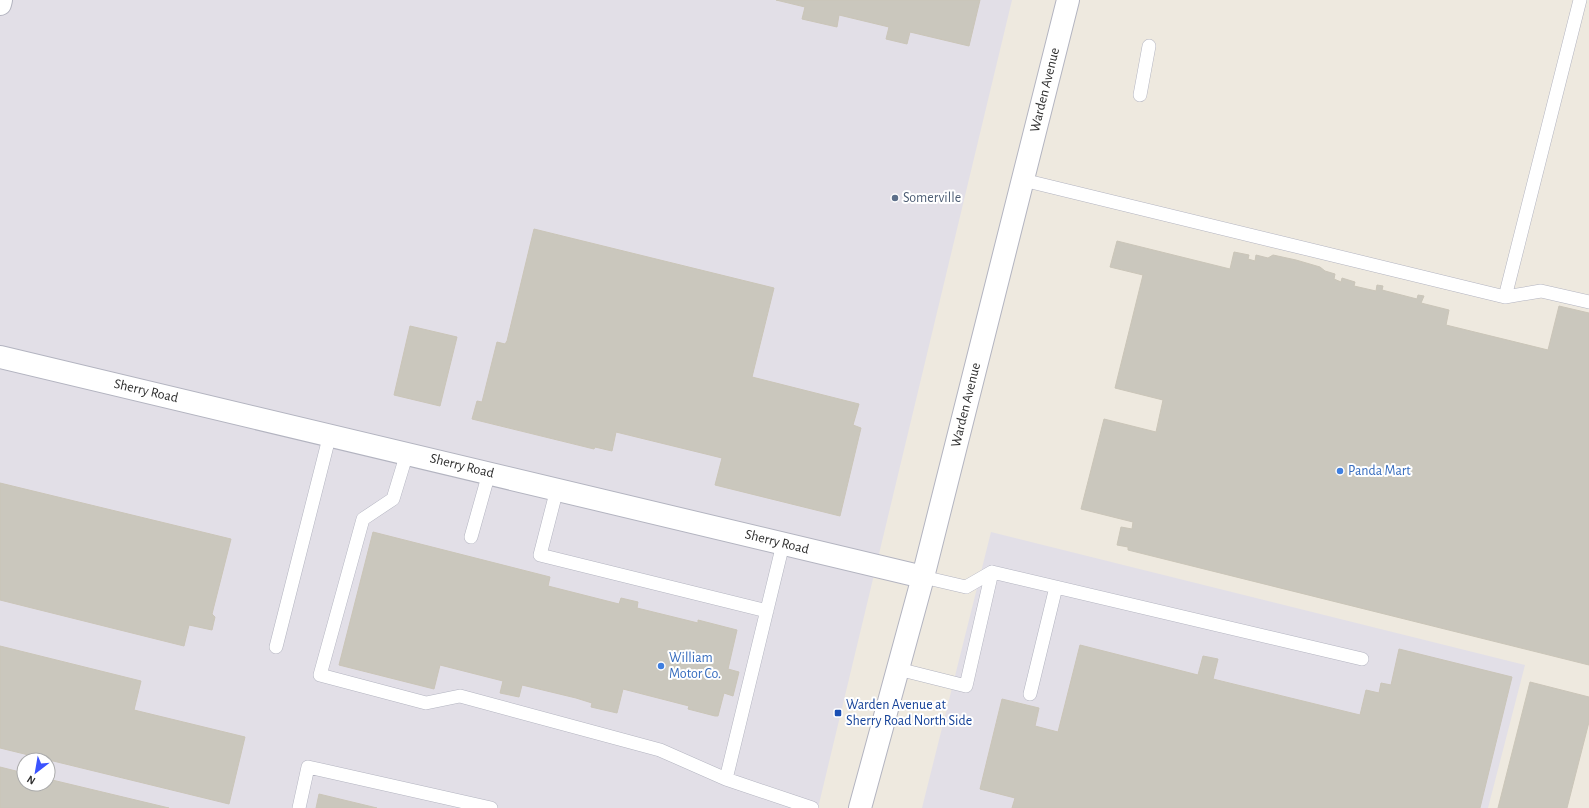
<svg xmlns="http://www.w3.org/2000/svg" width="1589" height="808" viewBox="0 0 1589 808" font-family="'Alegreya Sans',sans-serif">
<rect width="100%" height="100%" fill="#eee9df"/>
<path fill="#e2dfe7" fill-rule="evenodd" d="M0 0H1012L818 808H0ZM24 760H48V784H24Z
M991 532 1525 665 1488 808H922Z"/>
<path fill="#cac7bd" stroke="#cac5b8" d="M776 0H980L969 46 910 32 907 44 886 39 889 27 839 15 837 27 802 19 805 7Z
M534 229 774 288 752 377 859 404 853 425 861 428 840 516 715 485 722 458 616 432 612 451 595 447 594 449 472 419 477 401 482 402 497 342 505 344 507 341Z
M1117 241 1230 269 1234 252 1249 255 1248 259 1255 261 1256 255 1268 258 1273 255 1296 260 1320 267 1325 271 1335 274 1334 279 1341 282 1342 278 1355 282 1354 286 1376 291 1377 285 1383 286 1382 290 1417 299 1418 295 1424 296 1421 303 1449 310 1446 325 1548 350 1559 306 1589 313V665L1128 550V547L1117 545 1121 527 1132 529 1133 522 1081 509 1104 419 1156 432 1163 400 1115 388 1143 275 1110 267Z
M410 326 457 337 440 406 394 395Z
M0 483 231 539 212 614 215 617 212 630 189 625 184 646 0 600Z
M373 532 550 577 548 586 619 604 621 598 638 602 637 608 698 623V620L737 630 728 669 739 672 733 696 724 693 718 716H715L688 709 689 706 623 689 617 713 591 707 592 703 576 698 522 685 519 697 500 693 503 681 440 665 434 689 339 665Z
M1080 645 1198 675 1203 656 1218 659 1213 679 1360 715 1366 690 1379 693 1381 683 1391 685 1399 649 1512 677 1480 808H1012L1015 798 980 789 1002 699 1039 708 1035 726 1058 732Z
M0 646 141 681 134 710 245 737 229 804 0 748Z
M1530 682 1589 697V722L1567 808H1498Z
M0 767 24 773V784H48V779L169 808H0Z
M319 794 377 808H316Z"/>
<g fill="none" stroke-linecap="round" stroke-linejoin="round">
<defs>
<path id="lane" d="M1140 95 1149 46
M1023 180 1505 297 1541 291 1589 302
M1505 297 1580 0
M407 453 393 499 363 519 320 675 426 703 460 696 660 750 726 779
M557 489 540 555 767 611
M471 537 489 473
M783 544 726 779 812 808
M923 577 966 587 992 572 1362 659
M276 647 330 434
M898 669 966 686 992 572
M1030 694 1056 587
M299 808 308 767 491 808"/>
<path id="street" d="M0 4 1 0
M0 357 923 577"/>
<path id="secondary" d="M860 808 923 577 1068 0"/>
</defs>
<use href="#lane" stroke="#b3b4c0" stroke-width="14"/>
<use href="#street" stroke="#b3b4c0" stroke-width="24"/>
<use href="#secondary" stroke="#b3b4c0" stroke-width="24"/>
<use href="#lane" stroke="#fff" stroke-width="13"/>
<use href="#street" stroke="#fff" stroke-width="22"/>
<use href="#secondary" stroke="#fff" stroke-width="22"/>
</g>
<circle fill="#5c6f8a" stroke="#fff" stroke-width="1.5" cx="895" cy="198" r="4"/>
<g fill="#3f7fe0" stroke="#fff" stroke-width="1.5">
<circle cx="1340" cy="471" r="4"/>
<circle cx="661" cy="666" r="4"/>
</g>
<rect fill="#1a4fb4" stroke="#fff" stroke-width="1.5" x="834" y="709" width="8" height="8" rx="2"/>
<g text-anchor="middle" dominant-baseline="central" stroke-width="4" stroke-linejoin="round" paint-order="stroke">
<g font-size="14" fill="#2d2d2d" stroke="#fff">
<text transform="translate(1045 90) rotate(-76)">Warden Avenue</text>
<text transform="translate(146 391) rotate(13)">Sherry Road</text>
<text transform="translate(966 405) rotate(-76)">Warden Avenue</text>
<text transform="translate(462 466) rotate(14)">Sherry Road</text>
<text transform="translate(777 542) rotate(14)">Sherry Road</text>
</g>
<g font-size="14" fill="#4e5e75" stroke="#fff" text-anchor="start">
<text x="903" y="198">Somerville</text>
</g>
<g font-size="14" fill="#366cbe" stroke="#fff" text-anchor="start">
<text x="1348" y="471">Panda Mart</text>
<text x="669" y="658">William<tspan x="669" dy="16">Motor Co.</tspan></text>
</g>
<g font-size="14" fill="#164399" stroke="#fff" text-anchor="start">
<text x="846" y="705">Warden Avenue at<tspan x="846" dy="16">Sherry Road North Side</tspan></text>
</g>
</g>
<g transform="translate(36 772) rotate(211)"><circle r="19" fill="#ffffff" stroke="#ababab"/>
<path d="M0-3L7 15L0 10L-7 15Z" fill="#3b53ff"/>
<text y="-6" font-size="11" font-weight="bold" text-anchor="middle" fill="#2d2d2d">N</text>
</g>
</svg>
